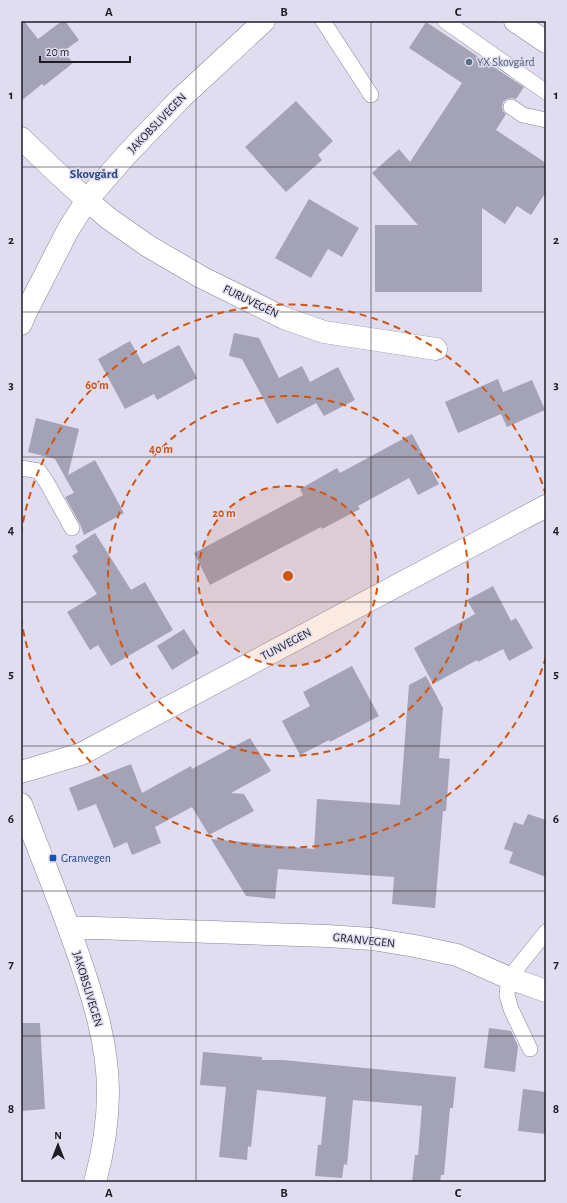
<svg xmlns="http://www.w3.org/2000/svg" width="567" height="1203" viewBox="0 0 567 1203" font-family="'Alegreya Sans',sans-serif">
<rect width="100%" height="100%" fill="#e0ddf1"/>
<path fill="#a4a2b5" d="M21 21H24L38 39 62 21H65L79 40 64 51 73 63 44 86 42 84 21 101Z
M426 22 524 87 516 99 512 98 507 99 503 102 502 107 503 111 506 114 496 130 546 163V192L531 215 517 206 505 224 482 208V292H375V225H418L372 173 399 149 410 162 462 83 409 48Z
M296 101 333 141 318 155 322 160 286 192 245 147Z
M309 199 359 228 342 257 328 249 311 278 275 258Z
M234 333 259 338 279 378 302 366 310 382 338 367 355 400 324 416 316 403 277 424 242 359 229 356Z
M130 341 143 364 179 345 197 378 157 400 154 394 125 409 98 359Z
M498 379 503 392 532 380 545 410 507 427 501 414 458 433 445 402Z
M36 418 79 429 68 475 95 460 124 513 84 535 80 524 65 497 74 493 55 459 28 452Z
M412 434 439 484 418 495 409 478 358 506 360 509 322 529 321 527 210 585 194 553 303 495 300 489 337 468 340 473Z
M95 533 131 590 145 582 173 630 111 666 98 645 90 650 67 612 97 594 72 556 78 552 75 546Z
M493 586 511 621 516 618 533 648 509 661 503 649 478 662 477 660 433 684 414 648 475 614 467 600Z
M184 629 199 653 172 670 157 646Z
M352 666 379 716 330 742 329 740 300 755 282 721 310 706 303 692Z
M426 676 443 708 439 758 450 759 446 811H443L435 908 392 904 394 877 278 869 275 899 246 896 211 839 314 849 317 799 400 805 409 685Z
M250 738 271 771 231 793 244 794 254 811 209 835 192 807 155 827 161 843 132 855 127 842 114 848 96 804 78 811 69 788 131 764 142 793 191 766 192 769Z
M528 814 546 820V877L509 863 513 852 504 849 514 822 523 825Z
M21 1023H40L45 1109 21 1111Z
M489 1028 511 1031 518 1046 515 1072 484 1068Z
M203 1052 262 1057V1060H283L456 1077 453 1108H450L444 1175H441L440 1182H412L415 1155H418L422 1106 353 1100 347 1165 344 1164 342 1178 315 1176 318 1145H321L326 1097 257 1090 251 1147 248 1146 247 1160 219 1157 226 1087 200 1085Z
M523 1089 546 1092V1134L518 1131Z"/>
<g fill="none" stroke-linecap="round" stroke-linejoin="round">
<defs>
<path id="lane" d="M323 21 371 95
M445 21 546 92
M511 107 523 115 546 120
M21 468 39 471 47 483 72 528
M530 1049 511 1009 507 995 509 978 546 932"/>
<path id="street" d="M87 200 108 218 148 246 201 277 284 318 324 332 436 349
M21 772 81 754 546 506
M69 928H95L327 936 372 939 415 946 457 955 509 978 546 991"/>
<path id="secondary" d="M21 138 54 170 87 200
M21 324 25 314 68 230 87 200 127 154 181 98 264 21
M21 804C40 853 60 902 77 951 93 997 108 1044 108 1092 108 1123 103 1153 95 1182"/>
<path id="primary" d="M515 21 546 42"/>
</defs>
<use href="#lane" stroke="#888597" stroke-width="16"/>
<use href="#street" stroke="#888597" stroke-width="23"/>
<use href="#secondary" stroke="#888597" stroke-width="23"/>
<use href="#primary" stroke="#888597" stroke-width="23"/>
<use href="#lane" stroke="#fff" stroke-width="15"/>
<use href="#street" stroke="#fff" stroke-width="22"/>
<use href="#secondary" stroke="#fff" stroke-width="22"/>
<use href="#primary" stroke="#fff" stroke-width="22"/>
</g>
<path fill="none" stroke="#1e1d24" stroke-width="1" stroke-opacity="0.55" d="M196 21V1182M371 21V1182M21 167H546M21 312H546M21 457H546M21 602H546M21 746H546M21 891H546M21 1036H546"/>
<circle cx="288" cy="576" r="90" fill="#d4530e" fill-opacity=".12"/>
<g fill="none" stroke="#d4530e" stroke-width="2" stroke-dasharray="7 5">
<circle cx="288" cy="576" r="90"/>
<circle cx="288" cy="576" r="180"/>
<path d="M546 657A270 270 0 0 1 21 618M21 534A270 270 0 0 1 546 495"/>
</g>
<circle fill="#5c6f8a" stroke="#e0ddf1" stroke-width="1.5" cx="469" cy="62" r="4"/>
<rect fill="#1a4fb4" stroke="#e0ddf1" stroke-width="1.5" x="49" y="854" width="8" height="8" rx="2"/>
<g text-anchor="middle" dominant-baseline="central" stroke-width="3" stroke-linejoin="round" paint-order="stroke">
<g font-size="12" fill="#4e5e75" stroke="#e0ddf1" text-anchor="start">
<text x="477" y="62">YX Skovgård</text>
</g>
<g font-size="12" fill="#1e1d24" stroke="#e0ddf1">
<text transform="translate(157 123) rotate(-46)">JAKOBSLIVEGEN</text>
<text transform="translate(251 301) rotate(26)">FURUVEGEN</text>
<text transform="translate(286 644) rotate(-28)">TUNVEGEN</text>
<text transform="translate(364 940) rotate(6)">GRANVEGEN</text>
<text transform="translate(88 989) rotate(73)">JAKOBSLIVEGEN</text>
</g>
<g font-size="12" fill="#164399" stroke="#e0ddf1" text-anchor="start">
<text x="61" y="858">Granvegen</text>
</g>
<g font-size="13" font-weight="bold" fill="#2d4881" stroke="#e0ddf1">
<text x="94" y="174">Skovgård</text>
</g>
</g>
<circle cx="288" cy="576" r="6" fill="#d4530e" stroke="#e0ddf1" stroke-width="2"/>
<g font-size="12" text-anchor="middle" font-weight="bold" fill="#d4530e" stroke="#e0ddf1" stroke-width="3" stroke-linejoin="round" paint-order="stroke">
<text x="97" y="389">60 m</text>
<text x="161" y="453">40 m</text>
<text x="224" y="517">20 m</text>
</g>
<rect width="567" height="1203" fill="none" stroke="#e0ddf1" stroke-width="44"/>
<g transform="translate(58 1145)" stroke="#e0ddf1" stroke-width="3" paint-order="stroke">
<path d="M0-3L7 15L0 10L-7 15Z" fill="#1e1d24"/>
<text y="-6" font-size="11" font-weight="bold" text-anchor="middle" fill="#1e1d24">N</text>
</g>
<path d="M40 56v6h90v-6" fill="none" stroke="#1e1d24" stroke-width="2"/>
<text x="46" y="56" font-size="12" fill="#1e1d24" stroke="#e0ddf1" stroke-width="3" paint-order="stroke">20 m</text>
<rect x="22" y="22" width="523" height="1159" fill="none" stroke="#1e1d24" stroke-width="1.5"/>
<g font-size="13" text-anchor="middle" font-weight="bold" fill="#1e1d24">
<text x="109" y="16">A</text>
<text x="284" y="16">B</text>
<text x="458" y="16">C</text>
<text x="11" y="99">1</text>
<text x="556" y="99">1</text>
<text x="11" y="244">2</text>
<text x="556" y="244">2</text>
<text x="11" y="389">3</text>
<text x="556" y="389">3</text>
<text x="11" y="534">4</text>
<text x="556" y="534">4</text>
<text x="11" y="678">5</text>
<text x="556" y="678">5</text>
<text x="11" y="823">6</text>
<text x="556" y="823">6</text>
<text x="11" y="968">7</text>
<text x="556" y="968">7</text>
<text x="11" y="1113">8</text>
<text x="556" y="1113">8</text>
<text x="109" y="1197">A</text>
<text x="284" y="1197">B</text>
<text x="458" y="1197">C</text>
</g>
</svg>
